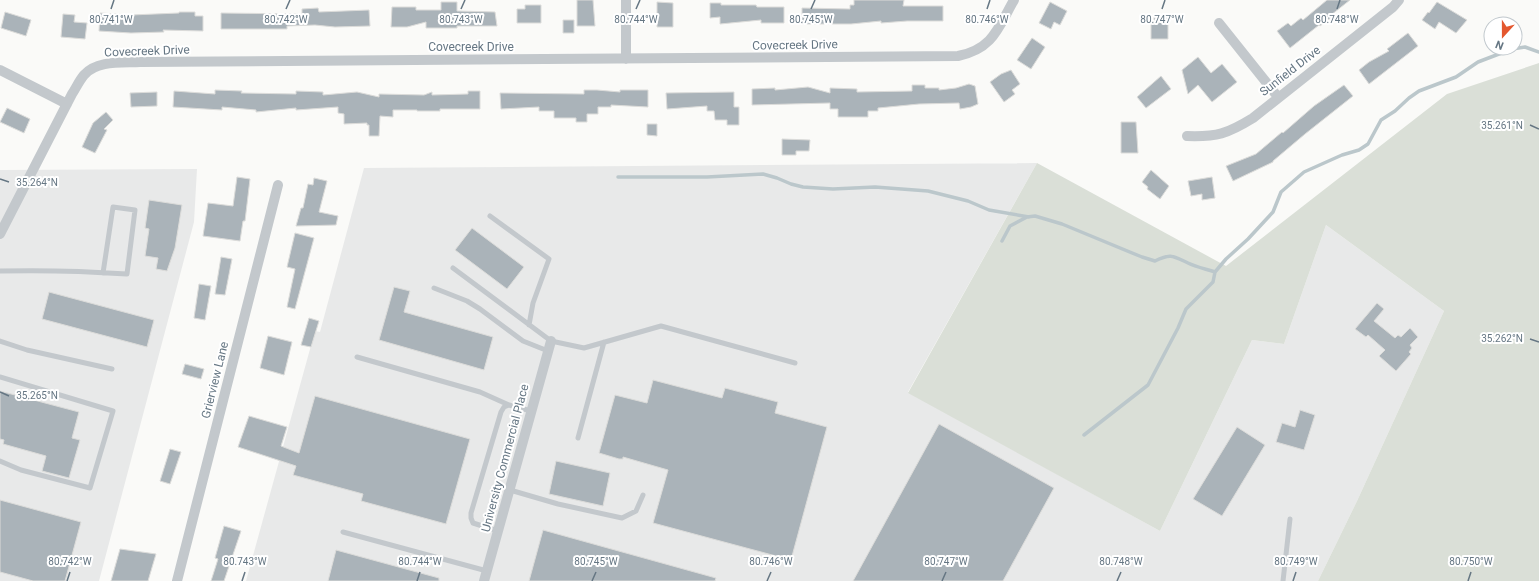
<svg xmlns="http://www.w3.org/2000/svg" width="1539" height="581" viewBox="0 0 1539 581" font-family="Roboto,sans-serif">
<rect width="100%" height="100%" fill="#fafaf8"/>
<path fill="#e8e9e9" d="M1037 163 908 392 1160 531 1252 340 1284 344 1326 225 1444 311 1357 501 1318 581H246L315 331 320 332 364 168Z
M197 169 194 222 99 581H0V170Z"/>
<path fill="#dadfd7" d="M1539 63V581H1318L1357 501 1444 311 1326 225 1284 344 1252 340 1160 531 908 393 1037 163 1226 266 1447 94Z"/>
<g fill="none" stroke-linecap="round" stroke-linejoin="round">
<path stroke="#bbc7cb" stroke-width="3.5" d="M618 177H707L763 174 777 178 791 184 803 187 833 189 875 187 928 191 968 201 989 210 1029 217
M1002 241 1010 226 1027 217 1035 216 1062 224 1142 257 1155 261C1171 253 1173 256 1188 263 1196 267 1206 269 1215 272
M1084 435 1148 385 1178 328 1186 309 1213 282 1215 272 1226 259 1248 239 1273 212 1281 192 1304 172 1342 155 1359 150 1368 144 1381 120 1395 111 1409 98 1419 91 1456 77 1478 62 1512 49 1525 47 1539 52"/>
</g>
<path fill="#aab3b9" stroke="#dcdcda" d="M577 0H593L595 26H577Z
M854 0H904L903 6H943V21H907L881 23V21L851 24H802V8L850 9V5H854Z
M1327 0H1350L1331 15 1332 17 1320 26 1319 25 1290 48 1277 31 1288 23 1291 26 1301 18 1303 20Z
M441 2H457V11L495 12 497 26H457V28H426V22L407 27H391L392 7H416V10H441Z
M657 2 673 3V27H657Z
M1050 2 1067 11 1060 25 1054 22 1051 29 1039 23Z
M1437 2 1467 20 1456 33 1439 22 1435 29 1422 20 1428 12 1429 13Z
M710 3H721V5H756L757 7H784V23H761V20L720 24V17L710 18Z
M525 5H541V23H517V9H525Z
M318 8 319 12 369 10 370 26 335 27 315 25 287 26V29H221V13L302 14V9Z
M5 12 31 20 26 36 1 28Z
M179 12H195V16H203V31L163 30 164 32 131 33 99 31 100 13 131 15 179 13Z
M63 14 75 15 74 22 87 23 85 39 61 37Z
M1154 16H1170L1168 24V39H1151V24H1154Z
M563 20H574V33H563Z
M1408 33 1418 46 1369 84 1359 70 1369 62 1389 51 1387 49Z
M1032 38 1045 47 1031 69 1017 60Z
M1198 57 1211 73 1222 64 1237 82 1212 102 1198 85 1188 94 1182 70Z
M1011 70 1020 84 1012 90 1015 94 1004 102 990 82 1001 74Z
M1161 76 1171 89 1146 108 1137 97Z
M969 84 975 86 978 104 971 107 960 109 959 103 919 104 878 108V111H868V117H838V109H830V103L752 105V89L775 88V90L808 87 830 93V88L857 89V92L912 91V85H925V88H939V90L956 88Z
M1344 85 1353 96 1305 134 1273 161V162L1233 181 1226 166 1256 154 1282 132 1283 133 1314 106Z
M215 90 242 91 241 93 296 94V91L323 92V95L357 92 379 97V94L424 95 432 92V95L468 94V91H480V109H440V111H417V110H393V117L380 116 379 136H369V125H367V123L344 124V114L338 113V107L296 110V108L256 112V110L222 107V110L173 107 174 91 215 94Z
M584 90H597L620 92V90H648V107L611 105V107H598V114H587V122H576V118H554V111H539V107L501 109 500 93 584 94Z
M157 92V106L131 107 130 93Z
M734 92V107H739V125H727V120H715L714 111H707V106L667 109 666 93Z
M7 108 30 119 24 133 0 122Z
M106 112 113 120 104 129 107 130 95 153 82 147 93 123Z
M1121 122H1136L1138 153H1121Z
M647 124H657V136L647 135Z
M782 139 810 140 809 151H796V155H782Z
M1151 170 1169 186 1160 199 1147 189 1148 187 1142 182Z
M237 177 250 179 245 221H243L240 241 203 236 208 203 233 206Z
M1212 177 1215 198 1202 200V194L1191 196 1188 181Z
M314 178 327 181 319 212 338 216 336 225 296 226 301 208H303L308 184 313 185Z
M149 200 182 205 175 248 167 271 156 269 158 258 145 256 149 229 145 228Z
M472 228 524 267 507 289 455 250Z
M295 233 314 238 295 309 287 307 295 269 287 267Z
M221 257 232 259 225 295 215 294Z
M199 284 211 286 205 320 194 318Z
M394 287 410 291 404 312 493 337 484 370 379 340Z
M49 292 154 320 147 347 42 319Z
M1377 303 1384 309 1374 321 1395 338 1398 335 1401 337 1410 328 1418 337 1410 345 1412 348 1409 352 1411 354 1396 371 1379 356 1385 350 1368 335 1366 337 1355 329Z
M309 318 319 321 311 347 301 345Z
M268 336 292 342 284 375 260 368Z
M185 364 204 369 201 379 182 374Z
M653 380 722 398 725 388 778 402 775 413 827 427 791 560 653 523 668 470 623 457V459H619L599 453 615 395 647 403Z
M0 391 79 412 72 438 80 440 69 478 42 471 46 456 3 444 4 440 0 439Z
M315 396 470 439 446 524 361 501 363 494 293 475 296 466 238 447 249 416 287 427 281 446 299 453Z
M1300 410 1315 415 1304 450 1276 442 1282 423 1295 427Z
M939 424 1054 488 1003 581H853Z
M1237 427 1265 445 1222 516 1193 499Z
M170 449 181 452 170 484 160 481Z
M556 461 610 473 603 506 549 494Z
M0 500 81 522 65 581H33L0 572Z
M224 526 241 531 224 581H211L218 559 215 558Z
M543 530 716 578 715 581H529Z
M120 549 156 554 148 581H111Z
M336 550 439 578V581H328Z"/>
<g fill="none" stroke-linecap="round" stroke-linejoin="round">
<path stroke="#c3c8cc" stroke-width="5" d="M490 216 549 259 533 303 529 325
M453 268 551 341 584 348 661 326 795 363
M0 271C42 270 84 271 127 274L135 210 113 207 103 273
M434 288 467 301 480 309 523 341 548 351
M0 341 27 350 112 369
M357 357 480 392 509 405
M0 377 113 411 90 488 21 470 0 461
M578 438 604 342
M510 490 558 504 622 518 636 511 643 495
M498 531 473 523 471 518V513L501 412 504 407 509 405 531 411
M343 532 487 571
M1283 581 1290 519"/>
<path stroke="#c3c8cc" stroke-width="10" d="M626 0V59
M1219 23 1278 97
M0 70 67 104
M1187 136C1217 137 1227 134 1253 118L1393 7 1399 0
M0 234 72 94C76 88 79 81 84 75 97 60 122 63 140 62L958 56C993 49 998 28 1014 0
M177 581 278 185
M484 581 551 341"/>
</g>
<path fill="none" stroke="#657683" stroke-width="1.5" d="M111 9 114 0M286 9 290 0M461 9 465 0M636 9 640 0M811 9 815 0M987 9 990 0M1162 9 1165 0M1337 9 1340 0M1530 125 1539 129M0 179 9 182M1530 339 1539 342M0 392 9 396M67 581 70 572M242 581 245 572M417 581 420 572M592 581 596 572M767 581 771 572M942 581 946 572M1117 581 1121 572M1293 581 1296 572M1468 581 1471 572"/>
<g text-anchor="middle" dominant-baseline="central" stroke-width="4" stroke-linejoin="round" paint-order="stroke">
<g font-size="12" fill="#657683" stroke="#fff">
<text transform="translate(795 45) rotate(-1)">Covecreek Drive</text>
<text x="471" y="47">Covecreek Drive</text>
<text transform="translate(147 51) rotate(-2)">Covecreek Drive</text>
<text transform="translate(1290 71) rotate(-38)">Sunfield Drive</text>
<text transform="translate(215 380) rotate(-76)">Grierview Lane</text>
<text transform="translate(505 458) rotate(-75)">University Commercial Place</text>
</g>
</g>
<g font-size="10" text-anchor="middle" fill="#657683" stroke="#fff" stroke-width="4" stroke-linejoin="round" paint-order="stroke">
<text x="111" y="23">80.741°W</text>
<text x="286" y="23">80.742°W</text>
<text x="461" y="23">80.743°W</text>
<text x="636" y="23">80.744°W</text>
<text x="811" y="23">80.745°W</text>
<text x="987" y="23">80.746°W</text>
<text x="1162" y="23">80.747°W</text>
<text x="1337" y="23">80.748°W</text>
<text x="1502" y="129">35.261°N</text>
<text x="37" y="186">35.264°N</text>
<text x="1502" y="342">35.262°N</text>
<text x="37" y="399">35.265°N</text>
<text x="70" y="565">80.742°W</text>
<text x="245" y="565">80.743°W</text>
<text x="420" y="565">80.744°W</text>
<text x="596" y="565">80.745°W</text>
<text x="771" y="565">80.746°W</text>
<text x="946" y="565">80.747°W</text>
<text x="1121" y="565">80.748°W</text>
<text x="1296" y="565">80.749°W</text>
<text x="1471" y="565">80.750°W</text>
</g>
<g transform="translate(1503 36) rotate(201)"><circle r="19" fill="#ffffff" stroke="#c1c8cd"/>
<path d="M0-3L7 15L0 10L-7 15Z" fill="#e4572e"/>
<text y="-6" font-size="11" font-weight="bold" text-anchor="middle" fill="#657683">N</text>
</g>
</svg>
